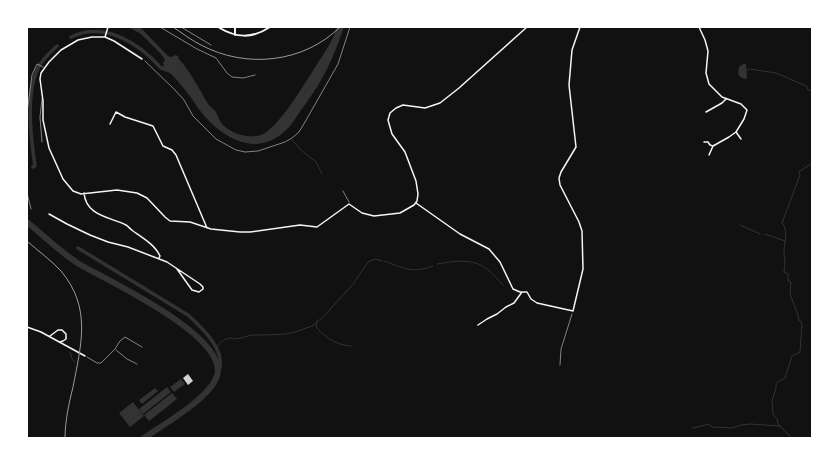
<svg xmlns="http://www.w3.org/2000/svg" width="839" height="465" viewBox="0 0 839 465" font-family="'Fira Sans',sans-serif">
<rect width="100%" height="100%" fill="#111"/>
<path fill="#333" d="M128 27H140L168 56 171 57 176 55 179 57 178 58C191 72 198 87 208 104 210 107 214 109 216 112 218 116 220 122 223 125 232 134 251 140 263 134 279 126 302 88 312 72 321 57 332 44 337 27H344C337 47 329 68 317 87 309 100 299 112 291 125 265 155 234 146 209 121 198 110 191 96 181 85 178 81 173 75 168 72 164 71 163 71 160 68L164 66 163 63 165 60 160 53 141 34Z
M743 64H746L747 78 746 79 740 77 738 73 739 67Z
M181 379 185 384 174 392 170 387Z
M167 387 171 392 143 414 139 409Z
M155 388 158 391 142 404 139 400Z
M172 393 177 399 149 421 144 415Z
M133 402 144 416 130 427 119 413Z"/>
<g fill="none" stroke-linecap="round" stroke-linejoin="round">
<path stroke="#333" stroke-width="1" d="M746 70 750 69 776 73 806 86 808 90 812 91
M292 140 302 151 316 162 322 174
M740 225 760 234
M765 234 785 241
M384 261C404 268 412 274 433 266
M437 264C455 261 472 258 487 269 493 273 498 280 503 285
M317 321 316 326 317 328C327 339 337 345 351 346
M233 339 241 338 252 335H265L286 334 298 331 312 326 323 317 354 283 368 262 375 259 382 261
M217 349C219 342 224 338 232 338
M70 352 72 359 75 362
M693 428 709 424 712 427 732 428 741 425 750 424 780 426
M792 438 778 424 777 419 773 414 772 401 776 388V383L785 378 792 356 800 352 802 324 801 322 799 320 798 315 790 294 791 282 788 281V274L784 272C785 264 785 260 784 252 784 242 789 231 782 223L800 175 799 172 812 163"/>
<path stroke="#333" stroke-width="3.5" d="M71 37C104 21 139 43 161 68L165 69
M33 167 35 166C31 140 26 95 37 70 41 61 49 53 57 46
M78 248 188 315C202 328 230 353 217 375"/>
<path stroke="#333" stroke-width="6" d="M27 222C44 236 60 252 79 264 106 280 229 336 217 376 209 399 164 424 144 438"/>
</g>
<path fill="#d3d3d3" d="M188 374 193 381 188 385 183 378Z"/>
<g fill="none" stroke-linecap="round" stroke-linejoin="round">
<path stroke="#f5f5f5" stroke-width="0.5" d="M145 61 175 90 184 100 193 116 216 139 236 150 245 152 258 151 285 142 292 138 299 132 305 122 338 64 350 27
M560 365 561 349 572 314"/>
<path stroke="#f5f5f5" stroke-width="0.5" d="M160 27 197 49 216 58 227 73 232 77 243 78 255 75
M181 27 211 45
M42 99 40 117 42 142
M27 113 32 75 37 64 43 67
M343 191 349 202
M27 193 31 209
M116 350 127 359 137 364
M87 357 97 363H101L115 349 120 341 125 337 142 347"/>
<path stroke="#f5f5f5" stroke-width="1.5" d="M699 27 705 40 708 51 706 73 709 84 722 97 741 104 747 110 744 119 736 132 729 137 713 146 709 155
M105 37 108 27
M142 59 114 41 105 37H92L78 40 61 50 49 62 41 73 40 79 43 101V120L49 148 63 179 73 191 81 194 117 190 137 193 147 198 165 217 170 221 190 222 211 229 240 232H250L300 225 317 227 349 204 362 213 374 216 400 213 414 205 417 201 418 194 416 181 405 152 392 134 388 120 390 113 396 108 403 105 425 108 440 103 459 88 527 27
M706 112 722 103 726 99
M110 124 116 112 125 117 153 126 163 146 172 150 176 155 207 228
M736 132 741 139
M704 142H708L710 145 713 146
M84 193C86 216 110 217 126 225 128 226 130 229 133 231 143 238 155 245 160 256L159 258
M416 203 460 234 489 249 500 262 513 289 520 292H527L531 299 537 303 573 311 583 269 582 231 579 222 560 185 559 178 561 172 576 147 569 85 572 50 580 27
M49 214 67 224 90 235 108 242 128 247 167 262 200 284 203 287V289L199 292 192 290 177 269
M478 325 487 319 497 314 506 307 514 303 522 292
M27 327 41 332 85 356
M50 336 58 330H62L66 334V339L63 341 60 342"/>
<path stroke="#f5f5f5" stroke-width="2" d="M218 27C236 38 252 39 270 27
M235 35V27"/>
<path stroke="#9a9a9a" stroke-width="1" d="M173 27C182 33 191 40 201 45 246 69 304 63 340 27
M27 241C38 251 51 260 61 271 92 308 81 345 73 387 69 403 65 421 65 438"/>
</g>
<rect width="839" height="465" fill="none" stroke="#ffffff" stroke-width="56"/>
</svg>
